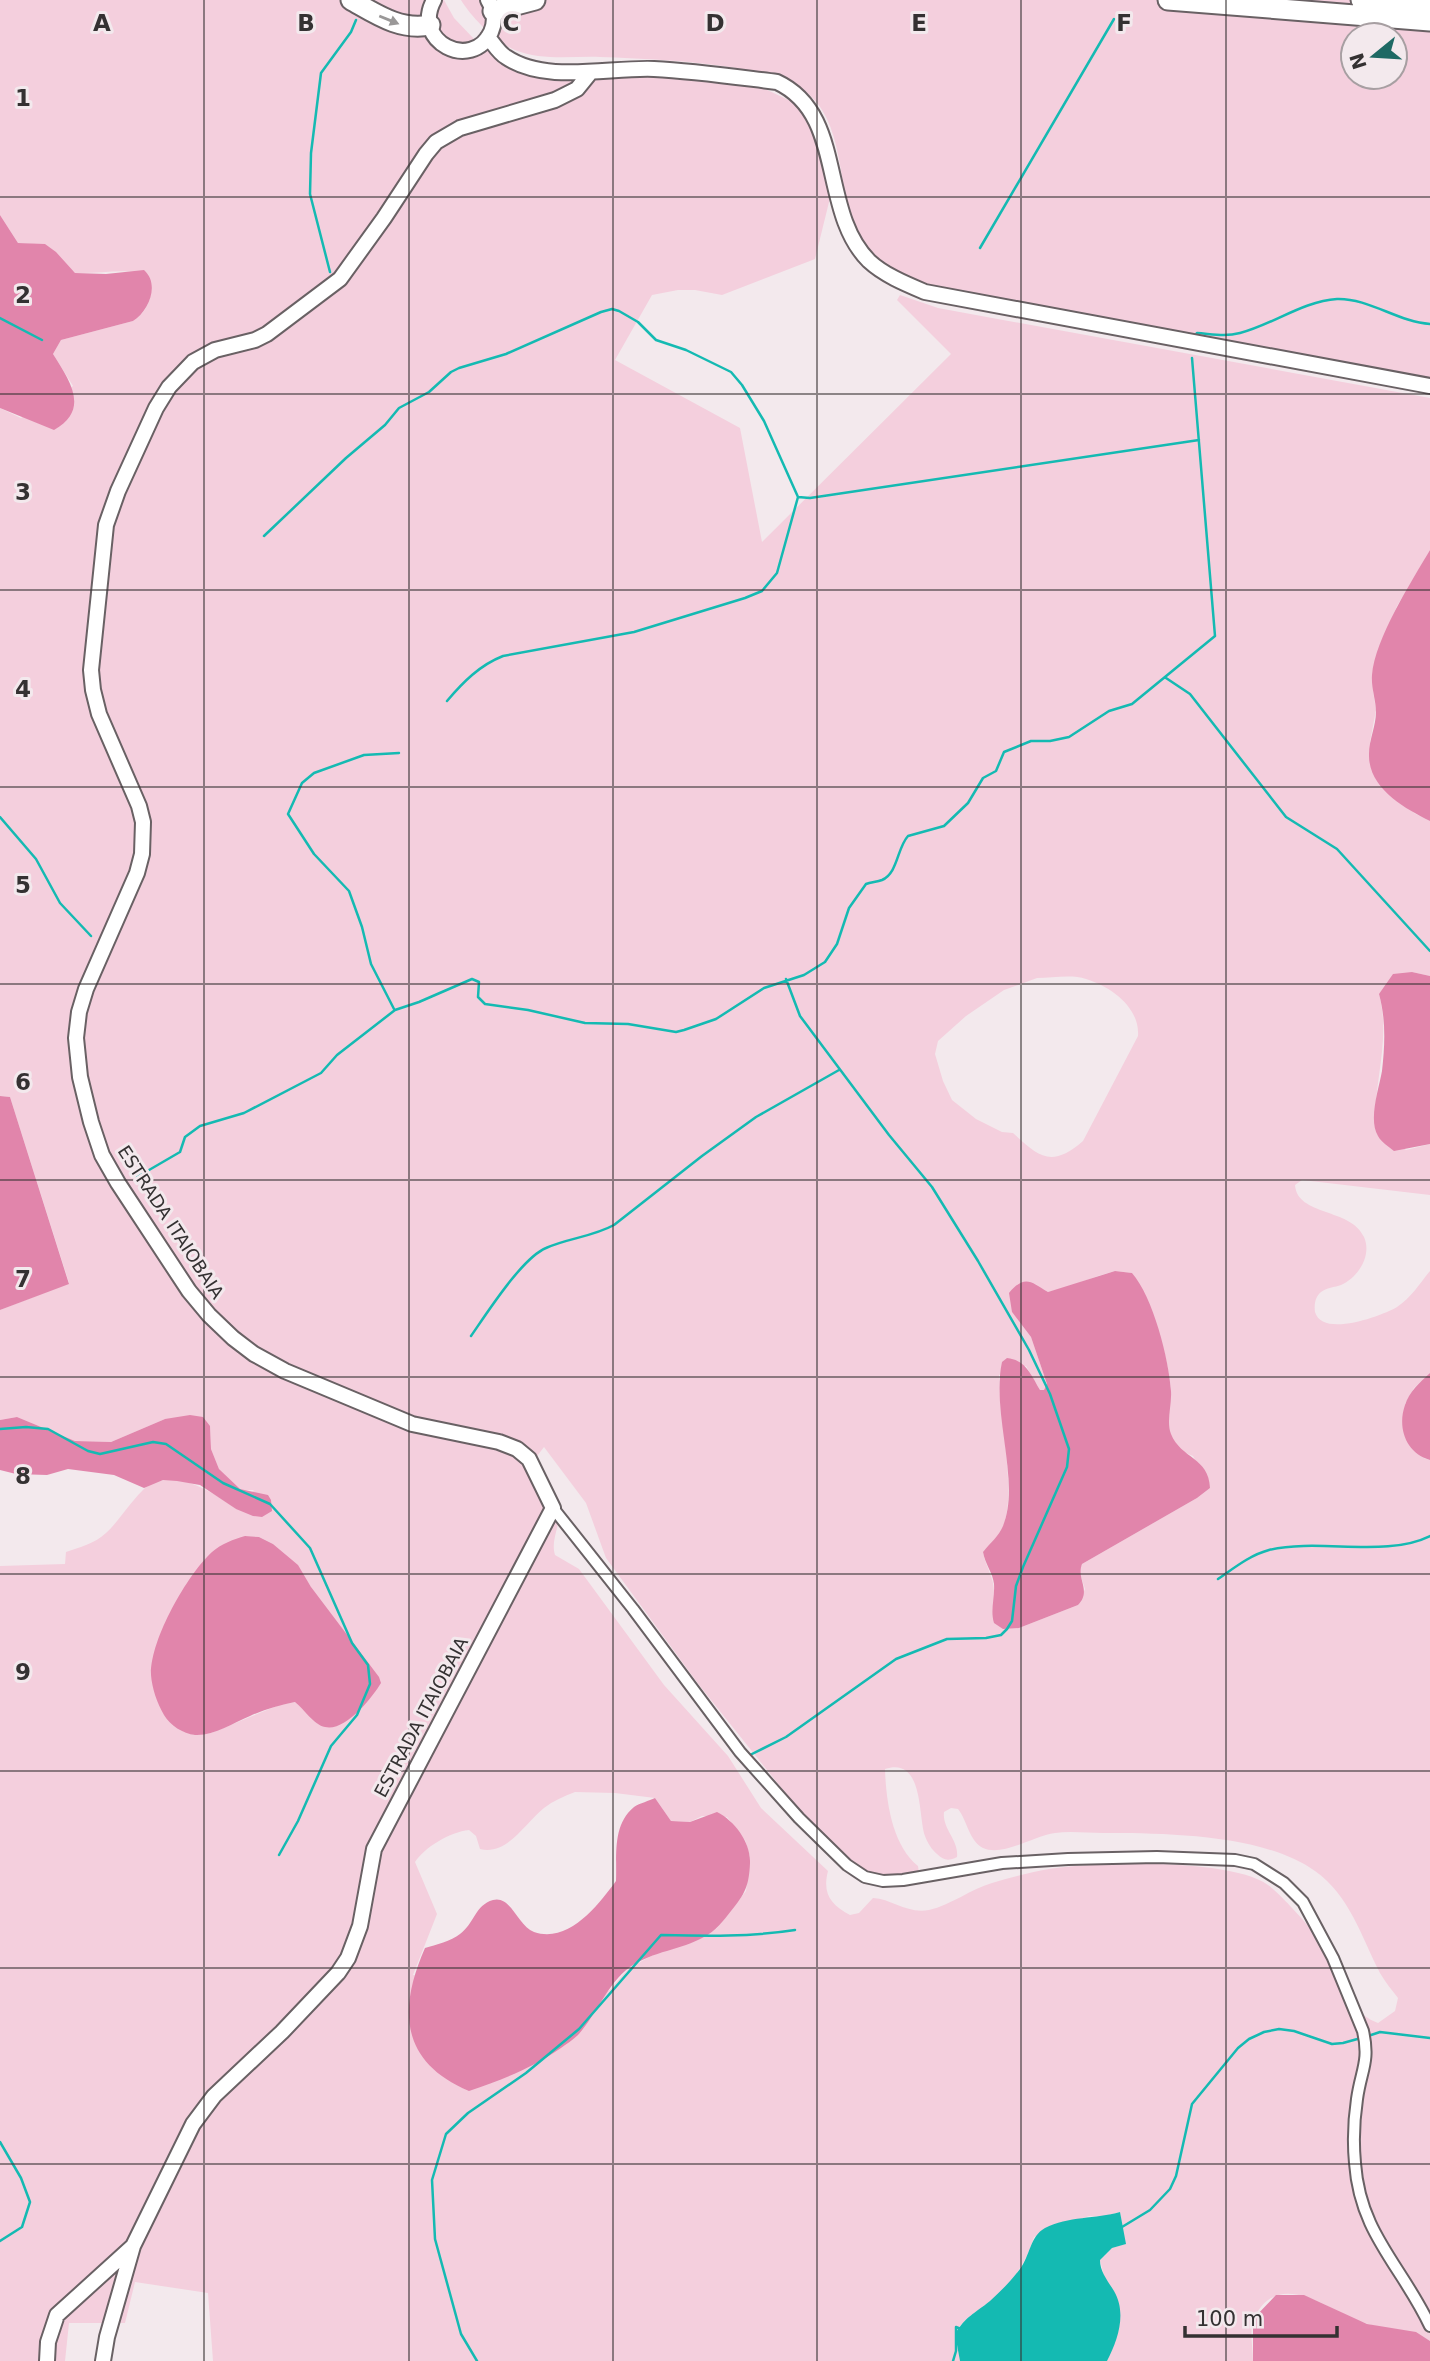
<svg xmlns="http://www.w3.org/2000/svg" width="1430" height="2361" viewBox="0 0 1430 2361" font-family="'DejaVu Sans',sans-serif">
<rect width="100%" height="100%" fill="#f3e9ed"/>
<path fill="#f4cfdd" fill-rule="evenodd" d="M0 0H444L454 18 475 40 508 64 687 77 765 89 795 103 807 117 825 163 830 198 815 259 722 295 695 290H678L652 295 615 360 740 428 762 542 951 354 897 300 900 295 938 308 1430 398V550L1397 606 1378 651 1373 691 1376 710 1370 742 1414 813 1430 821V976L1412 972 1379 994C1391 1038 1374 1081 1375 1126L1406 1150 1430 1144V1195L1302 1180 1295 1185C1297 1216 1351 1208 1364 1237 1372 1255 1359 1277 1341 1285 1335 1287 1326 1288 1321 1292 1315 1297 1314 1305 1315 1312 1322 1338 1382 1316 1397 1307 1411 1298 1420 1283 1430 1271V1373L1414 1388 1405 1404 1424 1458 1430 1460V2341C1408 2327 1391 2331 1368 2324 1332 2314 1280 2265 1254 2318 1249 2328 1253 2349 1253 2361H1107L1119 2303 1104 2276 1100 2260 1112 2248 1125 2244 1120 2212 1101 2217 1089 2216 1034 2237C1026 2264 1010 2286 987 2304 971 2316 965 2317 955 2334L960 2361H213L208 2293 135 2282 125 2323H69L65 2361H0V1566L65 1564 66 1552C80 1547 94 1544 106 1533 119 1521 129 1504 142 1491 168 1464 212 1491 236 1509L254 1490H240L219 1469 211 1449 210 1426 165 1419 111 1442 75 1441 17 1417 0 1420V1310L69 1283 10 1097 0 1096V408L21 418 73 386 53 354 61 340 133 321C150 310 154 293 148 274 124 268 99 274 75 273 48 249 59 245 18 243L0 215ZM1037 978C1052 978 1072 974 1086 979 1112 987 1140 1008 1138 1036L1083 1141C1051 1169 1038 1156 1013 1133L1002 1132 976 1119 952 1100 943 1081 935 1054 938 1041 966 1016 1004 990ZM1115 1271 1132 1273C1151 1310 1168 1349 1171 1391 1171 1403 1167 1417 1169 1429 1171 1442 1181 1452 1193 1456L1210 1488 1197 1498 1082 1564 1079 1571 1085 1589 1078 1605 1019 1628 994 1596C995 1577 986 1569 983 1552 990 1544 999 1536 1003 1527 1017 1493 999 1415 999 1375L1026 1366 1040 1390H1044L1047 1384 1031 1337 1012 1312 1041 1288 1048 1292C1071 1287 1092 1277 1115 1271ZM544 1447 586 1503 606 1558 699 1685 803 1815 833 1847 869 1877 911 1880 919 1873 918 1866C892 1845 886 1801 885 1769 924 1756 918 1817 925 1836 927 1842 932 1850 937 1854 944 1861 949 1861 957 1857 959 1840 942 1829 944 1812L951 1808 958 1809C967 1820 969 1841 983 1848 1003 1857 1033 1836 1055 1833 1070 1831 1087 1833 1103 1833 1164 1833 1264 1834 1315 1871 1350 1896 1361 1936 1380 1973 1385 1982 1392 1990 1398 1998L1395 2011 1378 2023C1337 2007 1334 1958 1309 1927 1302 1918 1277 1891 1268 1885 1231 1858 1095 1862 1049 1869 1030 1872 1010 1878 992 1883 971 1889 951 1905 929 1910 907 1914 892 1899 873 1898L859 1913 850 1915C831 1905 822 1894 828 1871L761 1808 728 1756 664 1685 579 1569 555 1555C552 1545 555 1537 557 1528 564 1500 552 1481 531 1464ZM245 1536 259 1537 273 1544 297 1565 311 1587 318 1724 296 1702 279 1705 211 1733 194 1735 180 1730ZM575 1792 615 1793 655 1798 671 1821 690 1822 702 1816 727 1817 745 1840 750 1856 746 1891 717 1928 704 1937 655 1954 629 1968 605 1995 594 2012 413 1975 437 1914 415 1862C425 1847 450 1832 469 1830L476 1836 480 1849C507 1856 525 1823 544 1808 553 1801 564 1796 575 1792Z
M461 0H1415L1430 14V382L908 283C889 268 866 254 855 231 837 189 846 119 803 90 763 62 650 59 600 57 572 56 542 61 515 50 497 43 471 17 461 0ZM1353 35H1395V77H1353Z"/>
<path fill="#e185ab" d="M0 215 18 243 45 244 56 252 75 273 106 274 144 270C160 284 149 311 133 321L61 340 53 354C69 380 91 409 54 430L0 408Z
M1430 550V821C1404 808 1368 788 1369 754 1369 740 1376 726 1376 712 1376 700 1371 688 1372 675 1375 639 1411 582 1430 550Z
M1412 972 1430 976V1144L1394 1151C1389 1147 1381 1142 1378 1136 1368 1120 1379 1088 1382 1071 1385 1045 1386 1019 1379 994L1393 974Z
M0 1096 10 1097 69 1284 0 1310Z
M1115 1271 1132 1273C1153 1297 1169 1359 1171 1391 1172 1405 1166 1421 1171 1434 1181 1459 1209 1457 1210 1488L1197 1498 1082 1564C1076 1579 1092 1591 1078 1605L1019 1628 1003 1629 994 1623C990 1610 995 1598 994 1584 993 1573 985 1564 983 1552 990 1543 999 1536 1003 1526 1021 1482 991 1413 1002 1362L1007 1358C1026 1360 1031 1375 1040 1390H1044L1047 1384 1031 1337 1012 1312 1009 1293C1025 1274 1031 1282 1048 1292Z
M1430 1373V1460C1406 1453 1397 1428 1405 1405 1409 1392 1420 1382 1430 1373Z
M190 1415 203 1417 210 1426 211 1449 219 1469 240 1489 268 1495 271 1500 272 1511 262 1517 253 1516 236 1509 200 1485 177 1481 163 1480 144 1488 114 1475 68 1469 47 1475 16 1474 0 1470V1420L17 1417 75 1441 111 1442 165 1419Z
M245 1536 259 1537 273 1544 298 1565 311 1587 379 1677 381 1683C372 1698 345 1732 325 1727 314 1725 304 1709 295 1702 280 1705 265 1709 250 1716 233 1723 214 1736 195 1735 183 1734 170 1725 164 1715 157 1703 152 1688 151 1675 150 1640 187 1575 212 1552 221 1544 234 1539 245 1536Z
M655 1798 671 1821 690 1822 717 1812C735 1821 751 1843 750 1863 749 1886 745 1894 731 1911 723 1921 716 1931 704 1937 681 1950 653 1951 630 1967 607 1984 597 2014 578 2035 573 2040 566 2044 561 2048 530 2069 504 2079 469 2091 400 2062 398 2009 425 1948 436 1945 451 1941 460 1934 474 1924 475 1905 493 1900 511 1895 518 1926 534 1932 569 1944 599 1904 616 1881 617 1856 612 1825 634 1807 640 1803 649 1801 655 1798Z
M1276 2295H1304L1367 2324 1416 2332 1430 2341V2361H1253V2319Z"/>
<path fill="#14bab2" d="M1120 2212 1126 2244 1112 2248 1100 2260C1100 2272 1108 2281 1114 2291 1127 2313 1118 2340 1107 2361H960L955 2334C966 2316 974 2314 990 2301 1001 2291 1011 2281 1020 2269 1030 2256 1030 2236 1045 2228 1068 2216 1096 2219 1120 2212Z"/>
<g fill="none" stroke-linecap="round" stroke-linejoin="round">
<path stroke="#14bab2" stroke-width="2.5" d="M980 248 1114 19
M330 272 310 194 311 153 321 73 351 32 356 20
M0 318 42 340
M1194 337 1197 333C1212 334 1225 337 1240 333 1272 325 1303 301 1337 299 1369 298 1398 322 1430 324
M798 497 810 498 1199 440
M264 536 346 458 385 425 399 408 429 392 451 372 459 368 506 354 601 312 612 309 619 311 638 322 656 340 686 350 731 372 742 385 764 421 798 497 777 573 762 591 745 598 634 632 503 656C480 665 463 682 447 701
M1166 678 1190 694 1286 817 1337 849 1430 951
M0 817 36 859 60 903 91 936
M394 1009 371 964 362 927 349 891 314 854 288 814 302 783 314 773 364 755 399 753
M137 1177 180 1152 185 1137 200 1126 244 1113 321 1073 337 1055 395 1010 419 1002 472 979 479 982 478 997 485 1004 528 1010 585 1023 628 1024 676 1032 684 1030 716 1019 764 988 804 975 825 962 837 944 849 908 866 884C871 882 877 882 882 880 898 873 897 848 908 836L944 826 968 803 983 778 996 771 1004 752 1031 741H1050L1069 737 1109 711 1132 704 1215 636 1192 358
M471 1336C487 1313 522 1258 546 1248 568 1238 592 1237 614 1225L702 1156 756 1117 839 1070
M0 1429 26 1427 48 1429 88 1451 100 1454 153 1442 166 1444 223 1483 270 1504 310 1548 352 1643 368 1665 370 1684 357 1715 331 1746 298 1821 279 1855
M1218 1579C1234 1568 1250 1555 1269 1550 1319 1538 1386 1558 1430 1536
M748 1756 786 1737 896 1659 947 1639 986 1638 1001 1635 1007 1629 1012 1621 1016 1586 1023 1567 1067 1467 1069 1449 1050 1394 1029 1350 978 1261 932 1187 889 1135 800 1016 786 979
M1368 2036 1380 2032 1430 2038
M0 2142 21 2178 30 2202 22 2227 0 2241
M1122 2227 1150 2210 1170 2189 1176 2176 1192 2104 1238 2048 1249 2039 1264 2032 1279 2029 1294 2031 1332 2044 1343 2043 1361 2038
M477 2361 461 2334 435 2239 432 2180 446 2134 468 2113 526 2073 579 2029 661 1935C706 1936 750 1937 795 1930
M953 2361 956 2351V2327L961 2329"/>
<defs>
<path id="minor" d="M553 1508 633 1609 740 1752 799 1818 847 1865 865 1877 883 1881 903 1880 1002 1863 1068 1859 1157 1857 1235 1860 1254 1864 1284 1883 1303 1902 1333 1958 1363 2031C1370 2062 1361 2070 1357 2099 1354 2119 1353 2142 1355 2163 1360 2234 1402 2266 1430 2326"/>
<path id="tertiary" d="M434 0C411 42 472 72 491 32 496 21 494 10 488 0
M488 37C493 43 499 53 506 57 546 84 609 67 654 69 695 71 736 77 777 82 846 114 819 211 869 261 884 275 906 284 925 292L1430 386
M47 2361 48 2342 57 2315 132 2247
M103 2361 107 2337 133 2246 193 2124 214 2096 282 2032 338 1973 348 1958 360 1926 374 1849 553 1508 529 1459 517 1449 499 1442 412 1424 285 1371 254 1354 233 1338 209 1315 189 1291 118 1183 102 1155 91 1122 80 1077 76 1038 79 1012 86 989 137 873 142 854 143 822 139 806 99 714 93 690 91 670 106 525 118 491 156 408 169 387 193 362 215 350 255 340 267 334 340 279 384 218 426 154 436 142 460 128 555 100 577 89 590 73"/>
<path id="motorway" d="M351 0C376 14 400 31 430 25
M1168 0 1430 21
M1361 0 1430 6
M493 11 535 0"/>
</defs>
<use href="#minor" stroke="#696164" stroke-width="14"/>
<use href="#tertiary" stroke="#696164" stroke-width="18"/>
<use href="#motorway" stroke="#696164" stroke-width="23"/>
<use href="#minor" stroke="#fff" stroke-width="10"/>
<use href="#tertiary" stroke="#fff" stroke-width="14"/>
<use href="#motorway" stroke="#fff" stroke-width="19"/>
</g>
<defs><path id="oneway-solid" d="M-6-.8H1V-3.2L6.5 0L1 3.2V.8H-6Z" transform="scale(1.75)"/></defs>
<use fill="#9a9898" href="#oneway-solid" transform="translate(389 20) rotate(22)"/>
<path fill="none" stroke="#343132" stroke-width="2" stroke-opacity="0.55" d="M204 0V2361M409 0V2361M613 0V2361M817 0V2361M1021 0V2361M1226 0V2361M0 197H1430M0 394H1430M0 590H1430M0 787H1430M0 984H1430M0 1180H1430M0 1377H1430M0 1574H1430M0 1771H1430M0 1968H1430M0 2164H1430"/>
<g text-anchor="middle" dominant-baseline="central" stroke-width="6" stroke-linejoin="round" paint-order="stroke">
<g font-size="18" fill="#343132" stroke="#f3e9ed">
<text transform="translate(171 1222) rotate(57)">ESTRADA ITAIOBAIA</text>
<text transform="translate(421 1717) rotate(-62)">ESTRADA ITAIOBAIA</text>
</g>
</g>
<g font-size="23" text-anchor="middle" font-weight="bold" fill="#343132" stroke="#f3e9ed" stroke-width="6" stroke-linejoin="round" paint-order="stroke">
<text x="102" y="31">A</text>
<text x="306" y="31">B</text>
<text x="511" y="31">C</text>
<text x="715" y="31">D</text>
<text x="919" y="31">E</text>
<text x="1124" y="31">F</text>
<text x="23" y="106">1</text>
<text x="23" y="303">2</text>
<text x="23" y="500">3</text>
<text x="23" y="697">4</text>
<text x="23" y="893">5</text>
<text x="23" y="1090">6</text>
<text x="23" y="1287">7</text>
<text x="23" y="1484">8</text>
<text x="23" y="1680">9</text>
</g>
<g transform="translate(1374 56) rotate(252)"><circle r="33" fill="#f3e9ed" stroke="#a79fa2" stroke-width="2"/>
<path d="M0-5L12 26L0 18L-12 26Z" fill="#1e6964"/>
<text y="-10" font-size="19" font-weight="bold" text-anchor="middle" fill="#343132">N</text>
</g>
<path d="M1185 2326v10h152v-10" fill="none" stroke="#343132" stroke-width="3.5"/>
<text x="1196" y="2326" font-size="21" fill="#343132" stroke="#f3e9ed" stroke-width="5" paint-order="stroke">100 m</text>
</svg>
